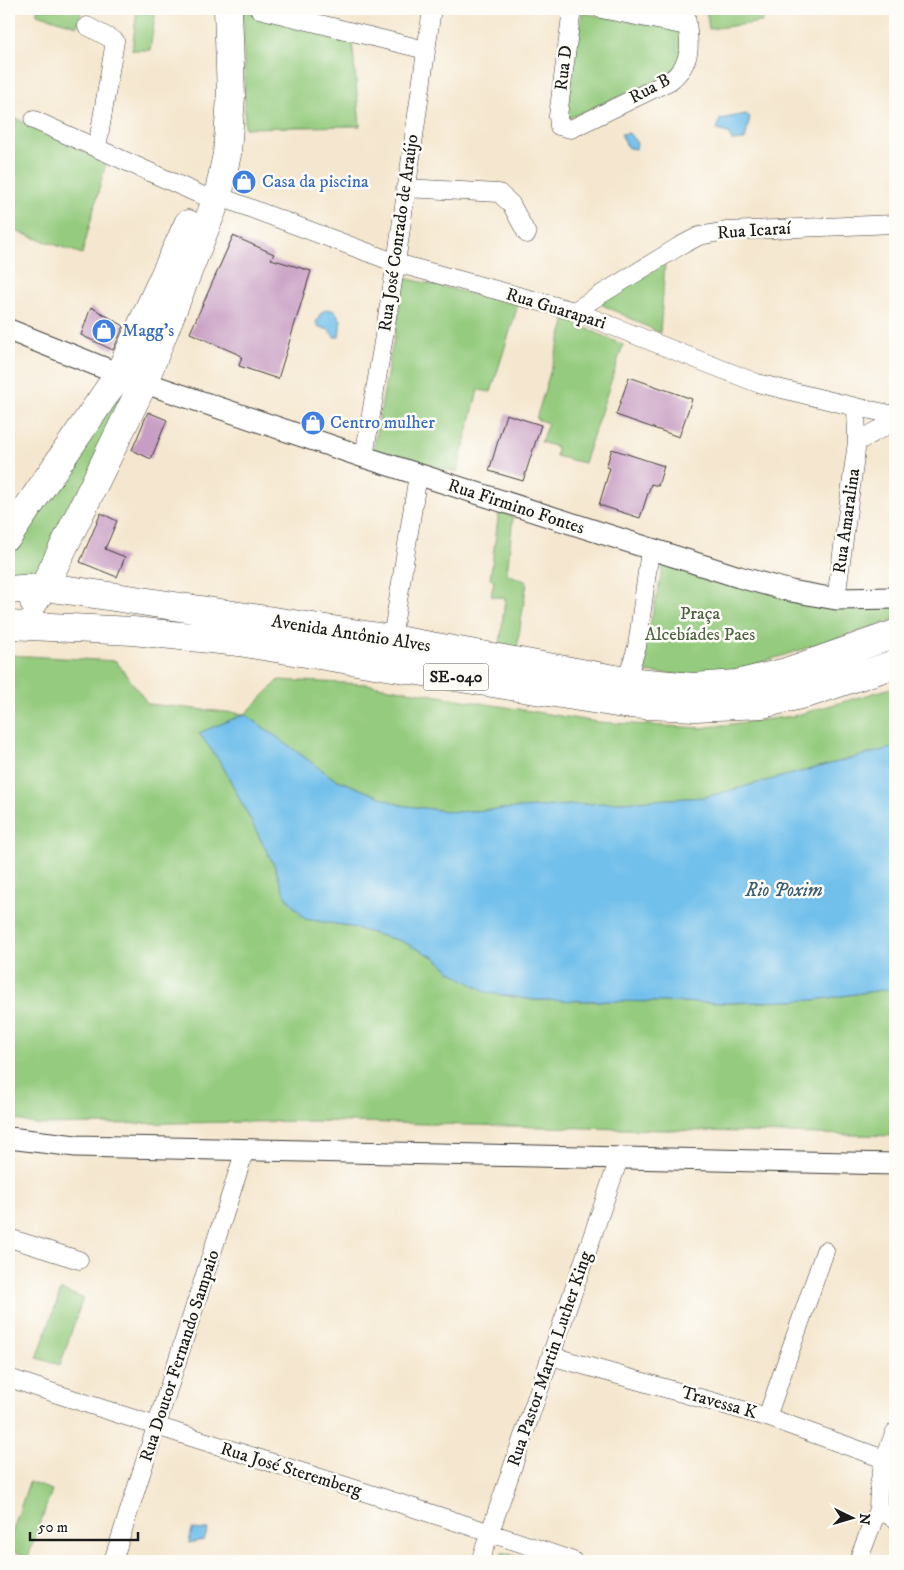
<svg xmlns="http://www.w3.org/2000/svg" width="904" height="1570" viewBox="0 0 904 1570" font-family="'IM FELL DW Pica',serif">
<rect width="100%" height="100%" fill="#fdfcf7"/>
<filter id="ink" filterUnits="userSpaceOnUse"><feTurbulence type="fractalNoise" baseFrequency=".02" numOctaves="2"/><feDisplacementMap in="SourceGraphic" scale="10" xChannelSelector="R" yChannelSelector="G"/><feConvolveMatrix kernelMatrix="1 2 1 2 8 2 1 2 1" color-interpolation-filters="sRGB"/></filter>
<filter id="wash" filterUnits="userSpaceOnUse"><feTurbulence type="fractalNoise" baseFrequency=".0096" numOctaves="4" result="noise"/><feDisplacementMap in="SourceGraphic" scale="20" xChannelSelector="R" yChannelSelector="G"/><feGaussianBlur stdDeviation="1.12" result="paint"/><feColorMatrix in="noise" values="0 0 0 0 0 0 0 0 0 0 0 0 0 0 0 0 0 1.4 0 .05"/><feComposite in="paint" operator="in"/></filter>
<g filter="url(#wash)">
<rect width="100%" height="100%" fill="#f5e7cf"/>
<path fill="#94cb7e" stroke="#58744d" d="M37 9H82L77 26 37 14Z
M137 9H156L150 50H132Z
M706 9H760L762 22 709 29Z
M243 11 352 39 360 126 245 128Z
M582 13 685 31 686 68 564 120Z
M9 115 106 163 82 254 9 229Z
M665 263 660 333 599 303Z
M405 278 518 305 491 392 478 390 457 472 373 451Z
M566 319 623 345 584 463 556 456 557 447 541 442 548 423 536 419Z
M125 382 135 385 40 576 9 578V560Z
M499 511 513 517 507 574 527 582 517 648 500 645 505 598 491 596 494 581 490 579Z
M664 564 895 601V620L734 671 687 675 639 672Z
M9 655 116 661 148 704 245 714 279 680 366 684 597 722 701 728 793 716 895 687V747L705 797 454 812 400 805 333 778 245 714 199 733 221 763 274 865 286 897 305 919 343 925 401 941 434 957 453 973 534 1000 729 1003 815 1000 895 988V1136L313 1121 38 1125 9 1118Z
M61 1290 83 1298 60 1365 37 1358Z
M29 1482 52 1490 28 1557 9 1550V1542Z
M502 1552 533 1561H499Z"/>
<path fill="#71bfeb" stroke="#466e84" d="M746 114 750 117 745 140 732 141 728 133 717 130 720 119Z
M629 133 637 143 636 149 628 148 621 134Z
M327 309 335 311 341 320 339 337H334L329 330 319 327 316 323 321 313Z
M245 714 333 778 400 805 454 812 705 797 895 747V988L815 1000 729 1003 534 1000 488 993 453 973 434 957 401 941 343 925 305 919 286 897 274 865 221 763 199 733Z
M192 1529 208 1530 204 1540 189 1543Z"/>
<g id="blocks">
<path fill="#c79dc3" d="M233 236 274 254 271 259 311 271 278 379 239 366 242 356 190 333Z
M91 307 124 326 113 350 81 335Z
M629 377 692 399 679 437 616 415Z
M148 412 167 420 151 459 132 450Z
M506 414 541 425 523 481 489 471Z
M612 449 664 466 658 486 651 484 640 518 599 505 610 468 606 467Z
M101 513 117 521 105 549 125 557 117 577 80 562Z"/>
</g>
</g>
<g filter="url(#ink)">
<use href="#blocks" fill-opacity="0" stroke="#3d3a37" stroke-width="1"/>
<g fill="none" stroke-linecap="round" stroke-linejoin="round">
<defs>
<path id="minor" d="M259 9 426 50
M572 9 558 116 559 126 571 129 670 81C696 60 689 39 685 9
M601 9 687 26
M87 26 115 41 97 148
M34 120 201 195
M405 188 499 193 511 204 527 234
M218 196 396 263 574 311 757 383 856 407 895 415
M574 311 678 247 699 236 726 231 895 224
M856 407 857 442
M364 457 396 263 432 9
M836 599 857 442 895 421
M392 639 418 475
M626 681 637 647 650 550
M9 1238 79 1260
M551 1356 767 1417 884 1459
M9 1378C196 1441 387 1496 573 1561
M767 1417 825 1251
M878 1509 895 1519
M113 1561 245 1150
M480 1561 620 1156
M858 1561 878 1509 879 1485 884 1459 895 1432"/>
<path id="tertiary" d="M9 330 119 374 364 457 739 577 791 591 836 599 895 598
M9 1138 76 1146 895 1164"/>
<path id="primary" d="M9 535 119 374 188 224
M9 590 44 587 75 591 392 639 626 681 693 687 736 684 786 672 895 634
M34 602 44 587 144 382 218 196 227 154 231 96 228 9
M9 625 133 631 239 642 623 704 695 707 763 704 809 693 895 664"/>
</defs>
<use href="#minor" stroke="#3d3a37" stroke-width="19"/>
<use href="#tertiary" stroke="#3d3a37" stroke-width="23"/>
<use href="#primary" stroke="#3d3a37" stroke-width="29"/>
<use href="#minor" stroke="#fff" stroke-width="18"/>
<use href="#tertiary" stroke="#fff" stroke-width="21"/>
<use href="#primary" stroke="#fff" stroke-width="28"/>
</g>
</g>
<defs>
<symbol id="shop-disc" viewBox="-11 -11 22 22"><circle r="9.5" fill="#3f7fe0" stroke="#fdfcf7"/><path d="M-5-2.5h2.3a2.7 3.5 0 0 1 5.4 0H5L5.5 6h-11ZM-1.5-2.5h3a1.5 2.3 0 0 0-3 0Z" fill="#fff"/></symbol>
</defs>
<g fill-rule="evenodd">
<use href="#shop-disc" x="230" y="168" width="28" height="28"/>
<use href="#shop-disc" x="90" y="317" width="28" height="28"/>
<use href="#shop-disc" x="299" y="409" width="28" height="28"/>
</g>
<g text-anchor="middle" dominant-baseline="central" stroke-width="5" stroke-linejoin="round" paint-order="stroke">
<rect fill="#fdfcf7" stroke="#605f5e" stroke-width="1" x="423.5" y="663.5" width="65" height="27" rx="4"/>
<g font-size="16" font-weight="bold" fill="#1c1c1c">
<text x="456" y="677">SE-040</text>
</g>
<g font-size="18" fill="#1c1c1c" stroke="#fdfcf7">
<text transform="translate(564 68) rotate(-83)">Rua D</text>
<text transform="translate(650 89) rotate(-28)">Rua B</text>
<text transform="translate(754 231) rotate(-4)">Rua Icaraí</text>
<text transform="translate(399 233) rotate(-82)">Rua José Conrado de Araújo</text>
<text transform="translate(556 309) rotate(17)">Rua Guarapari</text>
<text transform="translate(516 507) rotate(18)">Rua Firmino Fontes</text>
<text transform="translate(847 521) rotate(-82)">Rua Amaralina</text>
<text transform="translate(351 634) rotate(9)">Avenida Antônio Alves</text>
<text transform="translate(180 1356) rotate(-72)">Rua Doutor Fernando Sampaio</text>
<text transform="translate(550 1359) rotate(-71)">Rua Pastor Martin Luther King</text>
<text transform="translate(719 1403) rotate(16)">Travessa K</text>
<text transform="translate(291 1470) rotate(17)">Rua José Steremberg</text>
</g>
<g font-size="18" fill="#366cbe" stroke="#fdfcf7" text-anchor="start">
<text x="262" y="182">Casa da piscina</text>
<text x="122" y="331">Magg's</text>
<text x="330" y="423">Centro mulher</text>
</g>
<g font-size="18" fill="#4c6243" stroke="#fdfcf7">
<text x="700" y="614">Praça<tspan x="700" dy="21">Alcebíades Paes</tspan></text>
</g>
<g font-size="19" font-style="italic" fill="#3e5d6f" stroke="#fdfcf7">
<text x="784" y="890">Rio Poxim</text>
</g>
</g>
<rect width="904" height="1570" fill="none" stroke="#fdfcf7" stroke-width="30"/>
<g transform="translate(852 1518) rotate(95)" stroke="#fdfcf7" stroke-width="4" paint-order="stroke">
<path d="M0-4L9 19L0 12L-9 19Z" fill="#1c1c1c"/>
<text y="-8" font-size="14" font-weight="bold" text-anchor="middle" fill="#1c1c1c">N</text>
</g>
<path d="M30 1532v8h108v-8" fill="none" stroke="#1c1c1c" stroke-width="2.5"/>
<text x="38" y="1532" font-size="15" fill="#1c1c1c" stroke="#fdfcf7" stroke-width="4" paint-order="stroke">50 m</text>
</svg>
